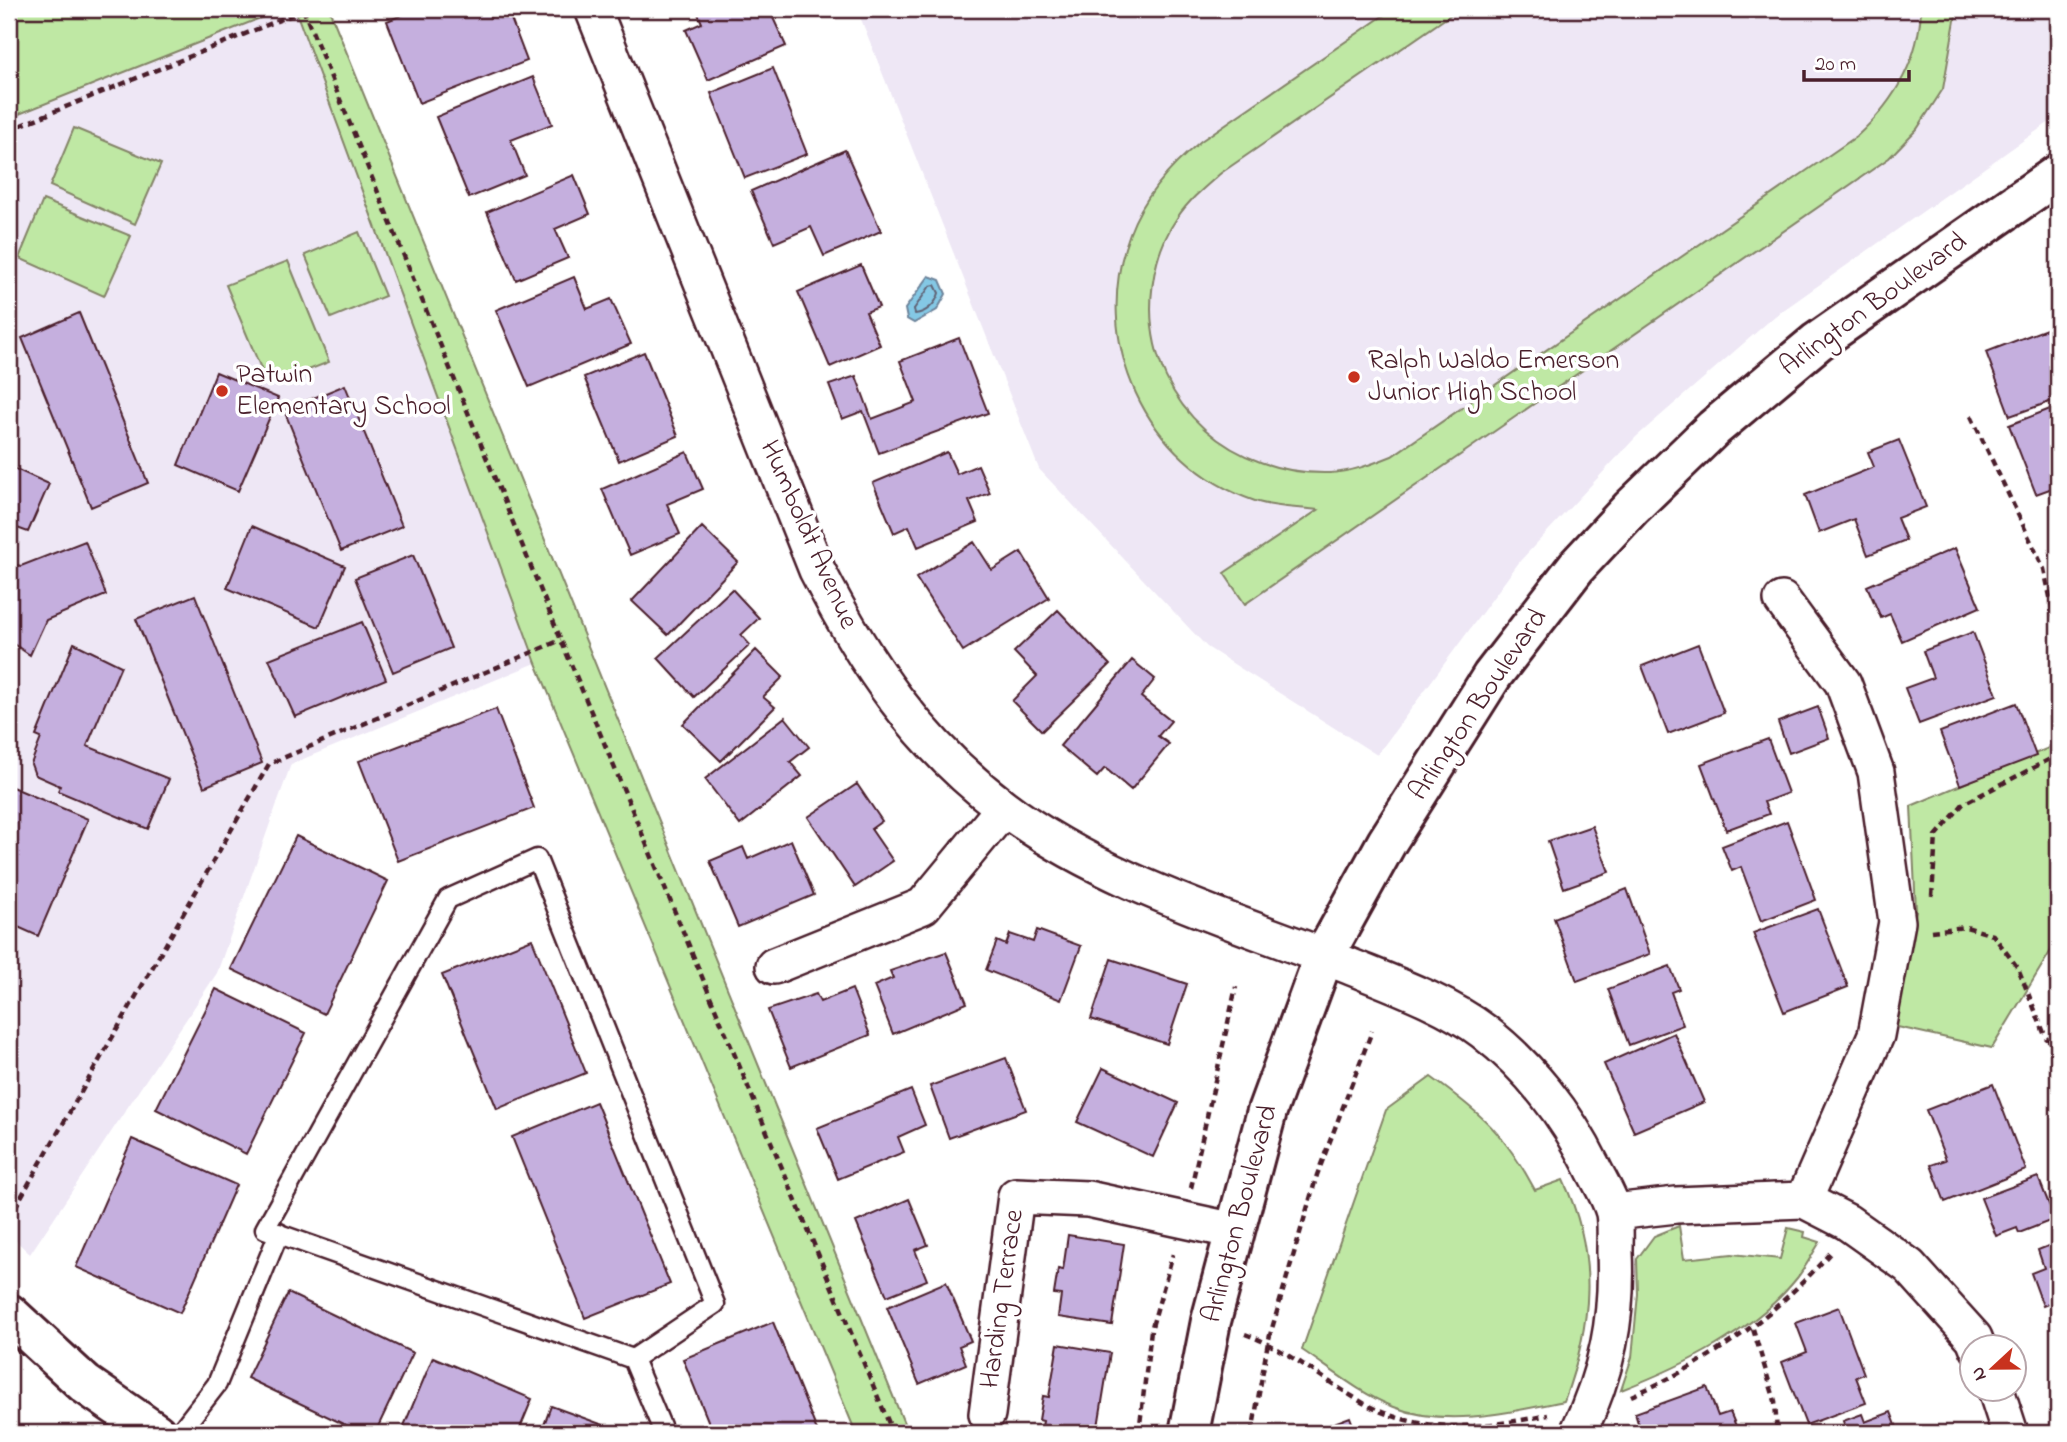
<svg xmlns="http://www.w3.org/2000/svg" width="2067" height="1442" viewBox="0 0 2067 1442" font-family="'Indie Flower',sans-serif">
<rect width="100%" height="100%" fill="#fff"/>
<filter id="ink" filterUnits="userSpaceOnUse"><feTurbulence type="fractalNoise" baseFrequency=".0143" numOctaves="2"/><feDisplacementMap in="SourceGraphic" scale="14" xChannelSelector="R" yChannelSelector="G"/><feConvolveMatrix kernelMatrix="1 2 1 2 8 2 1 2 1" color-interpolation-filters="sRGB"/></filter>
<g filter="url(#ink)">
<path fill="#eee7f5" d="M283 9H295L536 663 291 764 217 973 30 1254 9 1234V118Z
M857 9H2058V116L1775 316 1636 437 1520 561 1377 755 1207 647 1039 469Z"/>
<path fill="#bfe8a4" stroke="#848468" stroke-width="2" d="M9 9H283L9 118Z
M295 9H329L908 1433H856L536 663Z
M1393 9H1459L1221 173C1205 187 1189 200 1177 218 1159 244 1151 278 1151 309 1152 408 1234 476 1330 473 1352 472 1372 464 1392 456L1857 136C1894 102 1919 61 1921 9H1957L1943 89 1917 129 1889 158 1245 604 1224 573 1318 510C1297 507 1275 508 1255 501 1145 464 1089 340 1130 233 1144 195 1171 166 1201 141Z
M74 128 161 164 135 224 50 186Z
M43 200 131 236 104 296 19 258Z
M359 232 385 296 331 318 305 255Z
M288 261 329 362 283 380 262 371 226 285Z
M2058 744V939L1992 1048 1893 1026 1916 911 1911 806Z
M1431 1077C1482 1114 1505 1134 1535 1190L1563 1180C1599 1255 1592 1325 1564 1401 1511 1412 1446 1428 1394 1407 1359 1393 1332 1370 1302 1350L1386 1110Z
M1679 1226 1684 1259 1732 1254 1780 1259 1788 1228 1805 1232 1804 1237 1820 1242C1812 1254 1806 1267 1797 1278 1754 1332 1683 1366 1621 1390L1632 1357 1638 1294 1637 1259 1654 1236Z"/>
<path fill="#84c8e5" stroke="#6d849b" stroke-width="2" d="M929 276 940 280 946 294 937 310 914 323 907 319 905 309Z"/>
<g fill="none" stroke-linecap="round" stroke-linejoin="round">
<path stroke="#616375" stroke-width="2" d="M935 285 939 293C936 304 926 313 915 314L914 309 930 286Z"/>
</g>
<path fill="#c5afde" stroke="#4a1f2b" stroke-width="2" d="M417 9H487L490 17 508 11 527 61 419 103 387 21Z
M696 9H769L786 46 708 80 686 30 702 23Z
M773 68 807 154 745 178 711 93Z
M533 77 552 124 511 140 525 175 469 198 436 117Z
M845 150 881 231 824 256 811 227 774 243 751 191Z
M574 175 590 214 555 229 568 258 516 280 487 212Z
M861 265 879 307 866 312 880 345 830 367 798 292Z
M574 277 587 309 611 299 631 344 529 387 496 310Z
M2058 301V321L2051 304Z
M79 313 148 483 91 507 22 338Z
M2049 328 2058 353V399L2010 416 1986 352Z
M959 338 988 413 879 453 863 411 842 419 829 385 856 376 872 419 916 402 900 361Z
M644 352 678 436 619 461 584 377Z
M216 372 278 398 238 491 178 465Z
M345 385 402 526 341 551 284 410Z
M2058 406V486L2036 494 2009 425Z
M1899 440 1926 507 1897 518 1906 540 1868 555 1854 519 1819 533 1805 495 1874 467 1868 452Z
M687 452 703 489 667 504 680 534 630 555 602 489Z
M947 452 957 474 978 465 990 493 969 501 978 522 918 547 909 526 894 533 873 483Z
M9 466 49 484 28 532 9 525Z
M252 526 345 566 319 627 227 588Z
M702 527 738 562 668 635 632 601Z
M85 541 106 595 46 620 30 655 9 641V563L21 566Z
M974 542 992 570 1021 552 1049 598 963 651 916 578Z
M1955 548 1980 607 1902 641 1890 614 1881 618 1867 586Z
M413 555 451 648 393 672 355 578Z
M732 589 759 618 741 635 750 645 694 697 658 658Z
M195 595 262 763 204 787 136 619Z
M1058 610 1110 665 1042 731 1012 701 1037 676 1014 652Z
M362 622 386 679 295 717 269 659Z
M1973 632 1997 695 1919 724 1905 688 1933 678 1923 651Z
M74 643 121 666 87 746 169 779 148 829 58 791 60 786 35 775 31 764 41 738 36 736Z
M1698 644 1724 713 1668 734 1642 666Z
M756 650 783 677 763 697 775 707 721 761 683 724Z
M1132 660 1155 679 1141 697 1171 721 1158 736 1169 744 1131 790 1105 768 1097 777 1060 746Z
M2016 703 2036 756 1960 785 1940 732Z
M1818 707 1829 738 1789 753 1778 722Z
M496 709 534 808 398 861 359 761Z
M785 717 809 747 790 762 802 776 740 825 705 779Z
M1768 739 1788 793 1764 802 1769 814 1726 830 1701 764Z
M857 784 882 821 871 829 893 861 855 887 808 817Z
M12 787 88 819 38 936 9 923V796Z
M1787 821 1816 900 1761 921 1741 867 1732 871 1722 846Z
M1592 826 1609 872 1564 888 1548 841Z
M296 836 388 881 324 1014 231 969Z
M791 840 814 895 738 927 710 861 743 847 748 859Z
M1627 889 1650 954 1577 981 1554 918Z
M1818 909 1848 987 1784 1012 1753 933Z
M1037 930 1081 946 1061 1000 986 970 997 941 1006 945 1010 934 1033 942Z
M532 939 586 1073 497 1109 442 975Z
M946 952 967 1003 893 1034 874 986 893 978 890 971Z
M1111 959 1187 984 1167 1044 1091 1019Z
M1670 966 1679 989 1671 992 1683 1025 1629 1045 1608 989Z
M216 989 306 1033 246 1154 156 1109Z
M852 989 870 1035 791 1067 768 1010 816 994 820 1002Z
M1674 1033 1704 1102 1634 1132 1604 1064Z
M1006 1058 1026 1110 949 1138 930 1086Z
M1103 1068 1178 1103 1153 1157 1077 1122Z
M1993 1084 2026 1170 1945 1202 1931 1165 1946 1160 1926 1110Z
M911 1090 925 1125 898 1137 904 1152 838 1179 817 1128Z
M596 1102 670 1284 585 1318 512 1137Z
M132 1139 236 1185 180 1313 76 1267Z
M2038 1177 2055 1219 2019 1233 2017 1228 1996 1236 1981 1198Z
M909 1199 928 1245 915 1250 927 1280 887 1296 856 1222Z
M1068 1235 1124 1244 1112 1325 1058 1317 1061 1295 1054 1294 1058 1269 1063 1270Z
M2058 1242V1300L2043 1306 2031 1273 2044 1268 2038 1250Z
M946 1282 971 1341 959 1346 966 1364 919 1384 887 1307Z
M288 1293 413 1353 375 1433H362L247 1378Z
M1839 1307 1864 1374 1856 1377 1866 1403 1806 1425 1782 1362 1807 1352 1796 1323Z
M773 1322 818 1433H713L683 1359Z
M1058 1344 1110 1353 1097 1433H1041L1043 1421 1039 1420 1043 1396 1049 1397Z
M433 1357 532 1399 518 1433H401Z
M1707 1387 1718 1416 1730 1412 1739 1433H1641L1635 1413Z
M551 1406 625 1433H541Z
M1891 1412 1899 1433H1844L1847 1432 1843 1421 1862 1414 1865 1422Z
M1350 1417 1356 1433H1307Z"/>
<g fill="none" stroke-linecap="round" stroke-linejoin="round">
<defs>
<path id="service" d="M633 1359 715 1304 537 859 448 899 265 1229 633 1359 664 1433
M179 1433 217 1384 279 1233"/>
<path id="minor" d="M593 9 817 570C865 664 918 743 1003 807 1101 882 1236 921 1349 966 1393 984 1446 1003 1483 1031 1529 1066 1567 1115 1592 1166 1599 1181 1610 1197 1614 1213 1616 1225 1615 1240 1615 1252 1618 1319 1607 1372 1578 1433
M1782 600 1843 683 1876 772 1897 922 1876 1035 1804 1200
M774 966 923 906 1004 808
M1614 1212 1676 1205 1804 1200 1847 1222 1909 1266 1974 1338 1978 1348
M1996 1390 2010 1433
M987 1414 1016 1196 1088 1199 1235 1231"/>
<path id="tertiary" d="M9 1314 85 1384 156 1433
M1189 1433 1211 1321 1267 1111 1324 956 1387 842 1492 676 1577 566 1631 508 1714 428 1817 342 2058 174"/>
</defs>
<use href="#service" stroke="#4a1f2b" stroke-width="23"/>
<use href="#minor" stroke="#4a1f2b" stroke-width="40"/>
<use href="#tertiary" stroke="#4a1f2b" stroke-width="44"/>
<path stroke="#4a1f2b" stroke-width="4.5" stroke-dasharray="7 5" stroke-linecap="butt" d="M303 9 561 640 893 1433
M9 130 304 10
M1971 416 2044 569 2058 634
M1932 896 1936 836 1963 804 2058 755
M1931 931 1966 927 1993 935 2018 968 2046 1038 2058 1047
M1191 1188 1236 987
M9 1218 269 764 561 640
M1753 1329 1775 1401 1777 1433
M1245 1334C1287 1349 1322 1379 1360 1401 1418 1436 1485 1428 1548 1415
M1631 1396C1711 1362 1775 1316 1832 1251
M1139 1433 1151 1330 1173 1254
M1252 1433 1268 1342 1317 1175 1372 1031"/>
<use href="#service" stroke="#fff" stroke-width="18"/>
<use href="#minor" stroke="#fff" stroke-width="35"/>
<use href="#tertiary" stroke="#fff" stroke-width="38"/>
</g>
</g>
<g fill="#c8321e" stroke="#fff" stroke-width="2.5">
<circle cx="1354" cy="377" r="7"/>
<circle cx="222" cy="391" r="7"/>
</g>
<g text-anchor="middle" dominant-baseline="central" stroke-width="7" stroke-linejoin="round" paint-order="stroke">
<g font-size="28" fill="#4a1f2b" stroke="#fff">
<text transform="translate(1874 305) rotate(-36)">Arlington Boulevard</text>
<text transform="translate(808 535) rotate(66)">Humboldt Avenue</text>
<text transform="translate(1479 705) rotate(-56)">Arlington Boulevard</text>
<text transform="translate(1241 1214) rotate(-75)">Arlington Boulevard</text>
<text transform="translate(1003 1299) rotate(-82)">Harding Terrace</text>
</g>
<g font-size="28" fill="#4a1f2b" stroke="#fff" text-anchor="start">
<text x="1368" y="361">Ralph Waldo Emerson<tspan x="1368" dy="32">Junior High School</tspan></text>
<text x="236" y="375">Patwin<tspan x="236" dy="32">Elementary School</tspan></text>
</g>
</g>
<rect width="2067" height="1442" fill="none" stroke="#fff" stroke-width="35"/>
<rect x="18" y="18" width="2032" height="1407" fill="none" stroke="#4a1f2b" stroke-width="2.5" filter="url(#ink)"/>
<g transform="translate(1993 1368) rotate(248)"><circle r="33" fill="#ffffff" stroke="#b7a5aa" stroke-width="2"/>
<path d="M0-5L12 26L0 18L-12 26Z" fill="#c8321e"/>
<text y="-10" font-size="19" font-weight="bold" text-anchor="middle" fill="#4a1f2b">N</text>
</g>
<path d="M1804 70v10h105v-10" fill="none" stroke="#4a1f2b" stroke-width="3.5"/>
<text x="1815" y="70" font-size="21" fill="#4a1f2b" stroke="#ffffff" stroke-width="5" paint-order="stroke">20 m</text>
</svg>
